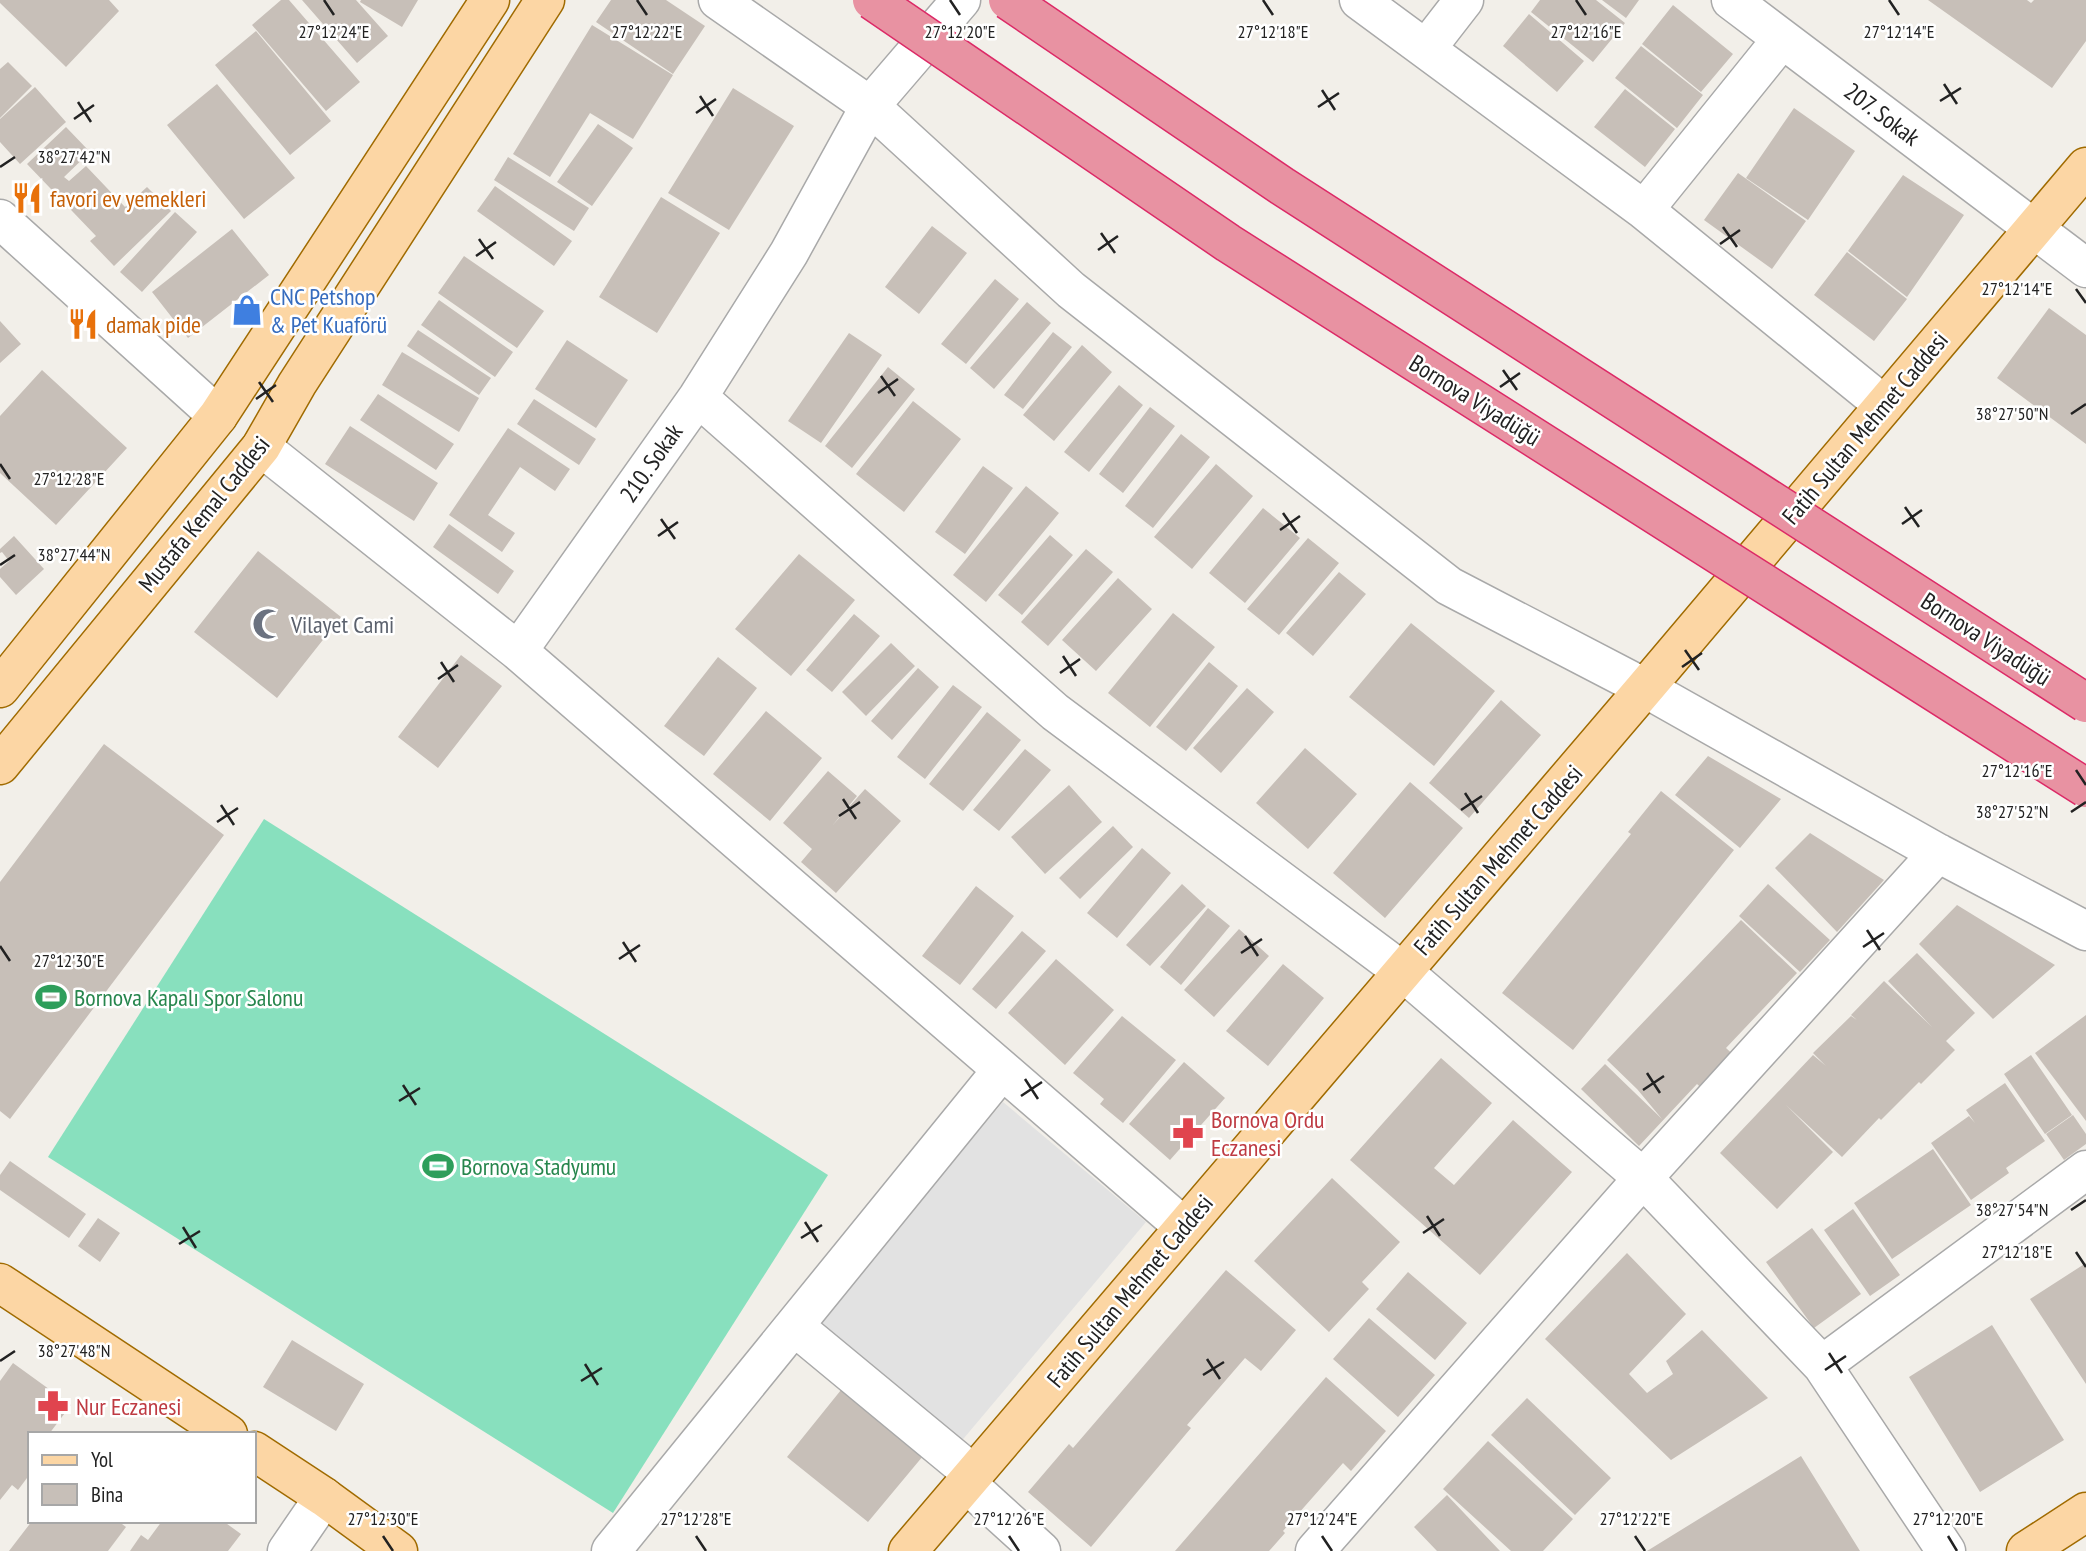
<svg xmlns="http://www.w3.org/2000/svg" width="2086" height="1551" viewBox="0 0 2086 1551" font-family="'PT Sans Narrow',sans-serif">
<rect width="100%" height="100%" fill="#f2efe9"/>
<path fill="#88e0be" d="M264 819 828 1175 613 1513 48 1157Z"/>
<path fill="#e2e2e2" d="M1003 1102 1146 1222 959 1444 816 1324Z"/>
<path fill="#c7bfb8" d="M0 0H109L119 11 66 67 0 3Z
M281 0H289L360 82 326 111 252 25Z
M302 0H356L388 36 357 63Z
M361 0H418L402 27 360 2Z
M611 0H666L705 26 673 74 596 22Z
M1540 0H1596L1625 23 1593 62 1531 12Z
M1602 0H1639L1626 18Z
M1928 0H2027L2031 3 2034 0H2086V41L2052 88Z
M1673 5 1733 54 1701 92 1642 44Z
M1529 14 1584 61 1557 92 1503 46Z
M592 25 673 75 633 139 590 113 550 177 513 154Z
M256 31 331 121 290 155 215 65Z
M1641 46 1703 95 1677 128 1615 78Z
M8 62 32 86 0 118V69Z
M217 84 295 178 244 219 167 125Z
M35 87 66 122 20 164 0 142V119Z
M733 88 794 126 729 230 668 193Z
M1625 89 1675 129 1645 167 1594 127Z
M1794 108 1855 151 1808 220 1746 178Z
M598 124 633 148 592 206 557 182Z
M66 127 90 152 64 177 69 181 86 166 125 207 147 187 171 211 114 266 90 241 96 236 27 164Z
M508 157 589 208 574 231 494 180Z
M1738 173 1806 221 1772 269 1704 220Z
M1903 175 1964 215 1907 297 1848 251Z
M495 186 572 241 554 266 477 211Z
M661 197 720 233 657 333 599 297Z
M175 212 197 232 142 292 120 272Z
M932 226 967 253 919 314 885 287Z
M232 229 269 275 188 338 152 292Z
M1847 252 1907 299 1874 341 1814 295Z
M464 256 544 311 517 348 438 293Z
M995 279 1019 299 966 364 941 344Z
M439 300 513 352 495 377 421 325Z
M1027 302 1051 323 994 389 970 368Z
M2049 308 2086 335V444L1997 378Z
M0 321 21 344 0 363Z
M418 330 491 378 479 395 407 346Z
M1053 332 1072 347 1023 409 1004 395Z
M849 333 882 355 821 443 788 421Z
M567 340 628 380 596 428 535 389Z
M1082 345 1112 372 1054 441 1023 415Z
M402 352 479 398 459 432 382 385Z
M888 367 915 389 852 468 825 446Z
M42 370 127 448 56 525 0 473V416Z
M1119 385 1143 405 1089 472 1064 452Z
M378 394 454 444 436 470 360 420Z
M534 399 596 439 579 465 517 424Z
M913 401 961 439 904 512 856 474Z
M1150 407 1175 426 1123 493 1099 474Z
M350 426 438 483 414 521 325 464Z
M508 428 570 469 555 491 520 467 488 515 515 533 502 552 449 515Z
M1181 434 1210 457 1153 528 1125 506Z
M1216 464 1253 496 1192 569 1154 537Z
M983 466 1013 488 965 554 935 532Z
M1026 486 1059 513 986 602 953 575Z
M1263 508 1300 538 1245 603 1209 573Z
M449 524 514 571 498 594 433 547Z
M1050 535 1073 555 1022 615 998 595Z
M14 536 44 569 16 595 0 577V569L9 561 2 552 0 553V549Z
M1308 538 1339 563 1279 635 1247 609Z
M1086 549 1113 572 1048 646 1021 622Z
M258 551 341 617 277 698 194 632Z
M799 554 855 600 791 676 735 629Z
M1339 572 1366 594 1313 656 1286 633Z
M1118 578 1152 609 1096 671 1062 640Z
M1173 613 1215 647 1150 727 1108 693Z
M854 614 880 636 832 692 806 670Z
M1411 623 1495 691 1434 766 1349 697Z
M891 643 915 666 866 716 842 692Z
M461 655 502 686 438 768 398 737Z
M718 657 757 688 704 756 664 726Z
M1209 662 1238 686 1186 751 1156 727Z
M918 668 939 687 892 740 871 721Z
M953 685 982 707 925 779 897 757Z
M1247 688 1274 712 1221 773 1193 748Z
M1501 700 1541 735 1469 818 1429 783Z
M766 711 822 758 770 821 713 774Z
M987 712 1021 740 963 811 929 784Z
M104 744 224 835 10 1119 0 1111V882Z
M1305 748 1357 794 1308 849 1256 803Z
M1025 749 1051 770 999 831 973 810Z
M1708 756 1781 799 1740 848 1675 795Z
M828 771 857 796 832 826 865 789 901 821 836 893 801 862 812 849 783 823Z
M1410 782 1463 828 1385 918 1333 873Z
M1069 785 1102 822 1045 874 1011 837Z
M1661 791 1734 850 1573 1050 1502 993 1631 834 1628 832Z
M1113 826 1133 847 1080 899 1059 878Z
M1810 833 1884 880 1837 932 1775 868Z
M1142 848 1171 873 1117 938 1087 913Z
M1182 884 1206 906 1150 966 1126 945Z
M1768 884 1830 940 1800 972 1739 916Z
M976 886 1014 916 960 985 922 956Z
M1957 905 2055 965 1993 1019 1919 944Z
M1208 908 1230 926 1181 985 1160 967Z
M1741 920 1797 973 1726 1048 1741 1062 1709 1095 1697 1084 1639 1146 1581 1089 1605 1064 1662 1119 1637 1089 1607 1060Z
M1239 929 1269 956 1214 1017 1184 990Z
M1022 931 1046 951 996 1009 972 989Z
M1917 953 1975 1013 1946 1041 1955 1050 1921 1084 1919 1082 1881 1120 1879 1118 1842 1157 1786 1105 1833 1152 1777 1209 1720 1153 1813 1055 1826 1066 1813 1053 1851 1016 1857 1020 1851 1015 1884 981 1932 1027 1888 981Z
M1056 959 1114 1010 1065 1065 1008 1013Z
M1283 964 1324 998 1268 1066 1226 1031Z
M2086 1015V1121L2035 1053Z
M1122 1016 1176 1060 1123 1123 1100 1104 1104 1099 1073 1073Z
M2031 1055 2072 1115 2045 1134 2004 1074Z
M1441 1058 1492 1103 1434 1168 1454 1185 1513 1120 1572 1172 1480 1275 1350 1160Z
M1184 1062 1225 1098 1170 1160 1129 1124Z
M2005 1083 2045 1141 2006 1168 2009 1173 1971 1200 1931 1143 1969 1116 1975 1123 1966 1110Z
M2073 1115 2086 1134V1144L2064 1160 2046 1134Z
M1933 1149 1971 1205 1892 1259 1854 1203Z
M10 1161 86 1214 69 1238 0 1190V1175Z
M1332 1178 1400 1242 1362 1282 1369 1289 1329 1332 1254 1261Z
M1853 1209 1900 1275 1870 1296 1824 1230Z
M98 1218 120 1233 100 1262 78 1246Z
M1812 1228 1861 1294 1814 1328 1766 1262Z
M1627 1253 1686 1314 1629 1374 1647 1393 1673 1374 1666 1361 1702 1330 1768 1398 1671 1460 1545 1339Z
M2086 1263V1384L2030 1299Z
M1226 1270 1296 1330 1261 1371 1245 1358 1187 1425 1191 1428 1091 1547 1028 1492 1069 1444 1073 1448Z
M1408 1272 1467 1323 1435 1360 1376 1309Z
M1369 1318 1435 1375 1398 1417 1333 1359Z
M1992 1325 2064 1440 1980 1492 1909 1377Z
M292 1340 364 1384 336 1431 263 1387Z
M13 1363 71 1405 49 1434H30V1474L18 1490 12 1485 0 1500V1381Z
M1326 1377 1386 1431 1351 1471 1343 1463 1283 1531 1285 1533 1269 1551H1175Z
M841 1390 923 1456 868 1522 787 1457Z
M1527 1398 1611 1478 1575 1515 1491 1435Z
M1488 1441 1573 1519 1543 1551H1511L1443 1489Z
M1801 1456 1860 1551H1647Z
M1447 1495 1500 1551H1437L1414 1527Z
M32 1521H118L126 1527 108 1551H9Z
M162 1521H223L241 1534 228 1551H130L141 1535 148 1540Z"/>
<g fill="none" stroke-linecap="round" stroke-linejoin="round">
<defs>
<path id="minor" d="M718 0 870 106 1071 290 1449 586 1645 688 1938 853 2086 931
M1359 0 1644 210 1884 405
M1731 0 2086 268
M1426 49 1464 0
M1644 210 1782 39
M0 219 218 416
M698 397 1055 712 1402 971 1643 1178 1822 1365
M261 447 518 651 698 397 789 253 870 106 961 0
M511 645 1184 1227
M794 1326 973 1474
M966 1483 1041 1551
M287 1551 324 1497
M611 1551 1002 1070
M1315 1551 1643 1178 1938 853
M1946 1551 1822 1365 2086 1170"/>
<path id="major" d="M0 688 218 416 490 0
M0 765 261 447 297 384 545 0
M0 1283 228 1434
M254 1451 324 1497 398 1551
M908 1551 1645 688 2086 167
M2026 1551 2086 1512"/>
</defs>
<use href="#minor" stroke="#a9a9a9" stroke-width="41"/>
<use href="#major" stroke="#a06b00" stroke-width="41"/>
<use href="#minor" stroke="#fff" stroke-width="38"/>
<use href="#major" stroke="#fcd6a4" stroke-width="38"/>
<defs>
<path id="highway-bridge" d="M872 0 1228 243 2086 788
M1008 0 1282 186 2086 703"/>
</defs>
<use href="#highway-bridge" stroke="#dc2a67" stroke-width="41" stroke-linecap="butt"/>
<use href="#highway-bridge" stroke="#e892a2" stroke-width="38"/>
</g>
<path fill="none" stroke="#222" stroke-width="2.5" d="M324 0 334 15M637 0 647 15M950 0 960 15M1263 0 1273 15M1576 0 1586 15M1889 0 1899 15M1944 84 1957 104M1322 90 1335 110M700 96 713 116M1940 101 1961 88M78 102 91 122M1318 107 1339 93M696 113 716 99M74 119 94 105M0 167 15 157M1723 227 1737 247M1101 233 1115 253M479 239 493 259M1720 244 1740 230M1098 250 1118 236M476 256 496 242M2076 289 2086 303M1503 370 1517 390M881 376 895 396M259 382 273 402M1500 387 1520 373M878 393 898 379M256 399 276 385M2071 414 2086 404M0 464 10 479M1905 507 1919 527M1283 513 1297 533M661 519 675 539M1902 524 1922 510M1280 530 1300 516M658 536 678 522M0 565 15 555M1685 650 1699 670M1063 656 1076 676M441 662 454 682M1682 667 1702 653M1060 673 1080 659M438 679 458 665M2076 770 2086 785M1465 793 1478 813M843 799 856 819M221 805 234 825M1461 810 1482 796M2071 812 2086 802M839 816 860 802M217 822 238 808M1867 930 1880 950M1245 936 1258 956M623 942 636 962M0 946 10 961M1863 947 1884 933M1241 953 1262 939M619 959 640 945M1647 1073 1660 1093M1025 1079 1038 1099M403 1085 416 1105M1643 1090 1664 1076M1021 1096 1042 1082M399 1101 420 1088M2071 1210 2086 1200M1427 1216 1440 1236M805 1222 818 1242M183 1227 196 1248M1423 1233 1444 1219M801 1238 822 1225M179 1244 200 1231M2076 1252 2086 1267M1829 1353 1842 1373M1207 1359 1220 1379M0 1361 15 1351M585 1364 598 1385M1825 1370 1846 1356M1203 1375 1224 1362M581 1381 602 1368M383 1536 393 1551M696 1536 706 1551M1009 1536 1019 1551M1322 1536 1332 1551M1635 1536 1645 1551M1948 1536 1957 1551"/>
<defs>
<symbol id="restaurant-bare" viewBox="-9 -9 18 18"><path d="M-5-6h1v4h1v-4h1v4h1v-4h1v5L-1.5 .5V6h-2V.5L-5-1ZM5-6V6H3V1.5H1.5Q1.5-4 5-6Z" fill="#e8710a" stroke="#fff" stroke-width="2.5" paint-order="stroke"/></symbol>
<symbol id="shop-bare" viewBox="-9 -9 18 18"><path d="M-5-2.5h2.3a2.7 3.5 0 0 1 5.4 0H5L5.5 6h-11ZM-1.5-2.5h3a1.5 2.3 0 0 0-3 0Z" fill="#3f7fe0" stroke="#fff" stroke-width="2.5" paint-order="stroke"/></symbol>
<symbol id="mosque-bare" viewBox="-9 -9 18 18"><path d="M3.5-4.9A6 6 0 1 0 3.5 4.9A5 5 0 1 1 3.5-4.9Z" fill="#6b7280" stroke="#fff" stroke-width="2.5" paint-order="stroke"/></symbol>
<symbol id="stadium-bare" viewBox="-9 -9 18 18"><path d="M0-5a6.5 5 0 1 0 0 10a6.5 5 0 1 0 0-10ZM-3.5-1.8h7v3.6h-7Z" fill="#2e9e5b" stroke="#fff" stroke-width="2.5" paint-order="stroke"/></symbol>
<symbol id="pharmacy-bare" viewBox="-9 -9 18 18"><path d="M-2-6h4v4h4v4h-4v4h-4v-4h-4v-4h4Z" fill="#e0444e" stroke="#fff" stroke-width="2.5" paint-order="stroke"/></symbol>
</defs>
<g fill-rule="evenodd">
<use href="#restaurant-bare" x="5" y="176" width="44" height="44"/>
<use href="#shop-bare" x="225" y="288" width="44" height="44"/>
<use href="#restaurant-bare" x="61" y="302" width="44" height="44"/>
<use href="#mosque-bare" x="246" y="602" width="44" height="44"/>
<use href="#stadium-bare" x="29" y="975" width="44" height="44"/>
<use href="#pharmacy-bare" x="1166" y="1111" width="44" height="44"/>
<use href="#stadium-bare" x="416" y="1144" width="44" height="44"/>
<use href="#pharmacy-bare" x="31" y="1384" width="44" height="44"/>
</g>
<g text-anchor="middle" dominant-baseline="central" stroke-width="5" stroke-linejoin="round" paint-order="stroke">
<g font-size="24" fill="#222" stroke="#fff">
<text transform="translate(1882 114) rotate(37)">207. Sokak</text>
<text transform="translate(1475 400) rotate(32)">Bornova Viyadüğü</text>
<text transform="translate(1865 428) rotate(-50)">Fatih Sultan Mehmet Caddesi</text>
<text transform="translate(651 463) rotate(-55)">210. Sokak</text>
<text transform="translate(204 514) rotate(-51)">Mustafa Kemal Caddesi</text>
<text transform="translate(1986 639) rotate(33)">Bornova Viyadüğü</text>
<text transform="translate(1498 860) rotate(-49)">Fatih Sultan Mehmet Caddesi</text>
<text transform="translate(1130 1291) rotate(-50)">Fatih Sultan Mehmet Caddesi</text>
</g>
<g font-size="24" fill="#c56008" stroke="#fff" text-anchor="start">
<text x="50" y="198">favori ev yemekleri</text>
<text x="106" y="324">damak pide</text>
</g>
<g font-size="24" fill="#366cbe" stroke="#fff" text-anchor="start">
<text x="270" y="296">CNC Petshop<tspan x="270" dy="28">&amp; Pet Kuaförü</tspan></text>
</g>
<g font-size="24" fill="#5b616d" stroke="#fff" text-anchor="start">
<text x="291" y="624">Vilayet Cami</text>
</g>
<g font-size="24" fill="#27864d" stroke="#fff" text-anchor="start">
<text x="74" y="997">Bornova Kapalı Spor Salonu</text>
<text x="461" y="1166">Bornova Stadyumu</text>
</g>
<g font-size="24" fill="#be3a42" stroke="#fff" text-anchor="start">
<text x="1211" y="1119">Bornova Ordu<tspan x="1211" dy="28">Eczanesi</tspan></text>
<text x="76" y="1406">Nur Eczanesi</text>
</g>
</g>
<g font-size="18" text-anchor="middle" fill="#222" stroke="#fff" stroke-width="5" stroke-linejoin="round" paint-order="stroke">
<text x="334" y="38">27°12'24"E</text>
<text x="647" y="38">27°12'22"E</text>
<text x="960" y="38">27°12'20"E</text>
<text x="1273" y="38">27°12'18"E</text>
<text x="1586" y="38">27°12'16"E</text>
<text x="1899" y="38">27°12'14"E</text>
<text x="74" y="163">38°27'42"N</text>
<text x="2017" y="295">27°12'14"E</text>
<text x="2012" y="420">38°27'50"N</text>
<text x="69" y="485">27°12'28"E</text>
<text x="74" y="561">38°27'44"N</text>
<text x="2017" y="777">27°12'16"E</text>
<text x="2012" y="818">38°27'52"N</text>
<text x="69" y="967">27°12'30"E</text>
<text x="2012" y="1216">38°27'54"N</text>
<text x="2017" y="1258">27°12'18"E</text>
<text x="74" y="1357">38°27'48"N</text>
<text x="383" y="1525">27°12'30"E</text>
<text x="696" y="1525">27°12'28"E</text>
<text x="1009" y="1525">27°12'26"E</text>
<text x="1322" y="1525">27°12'24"E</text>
<text x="1635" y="1525">27°12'22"E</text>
<text x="1948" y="1525">27°12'20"E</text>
</g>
<rect x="28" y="1432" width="228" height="91" fill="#ffffff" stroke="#a7a7a7" stroke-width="2"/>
<rect x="42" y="1455" width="35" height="10" fill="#fcd6a4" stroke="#a7a7a7" stroke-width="2"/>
<text x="91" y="1467" font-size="21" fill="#222222">Yol</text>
<rect x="42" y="1484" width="35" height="21" fill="#c7bfb8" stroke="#a7a7a7" stroke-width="2"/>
<text x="91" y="1502" font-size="21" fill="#222222">Bina</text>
</svg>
